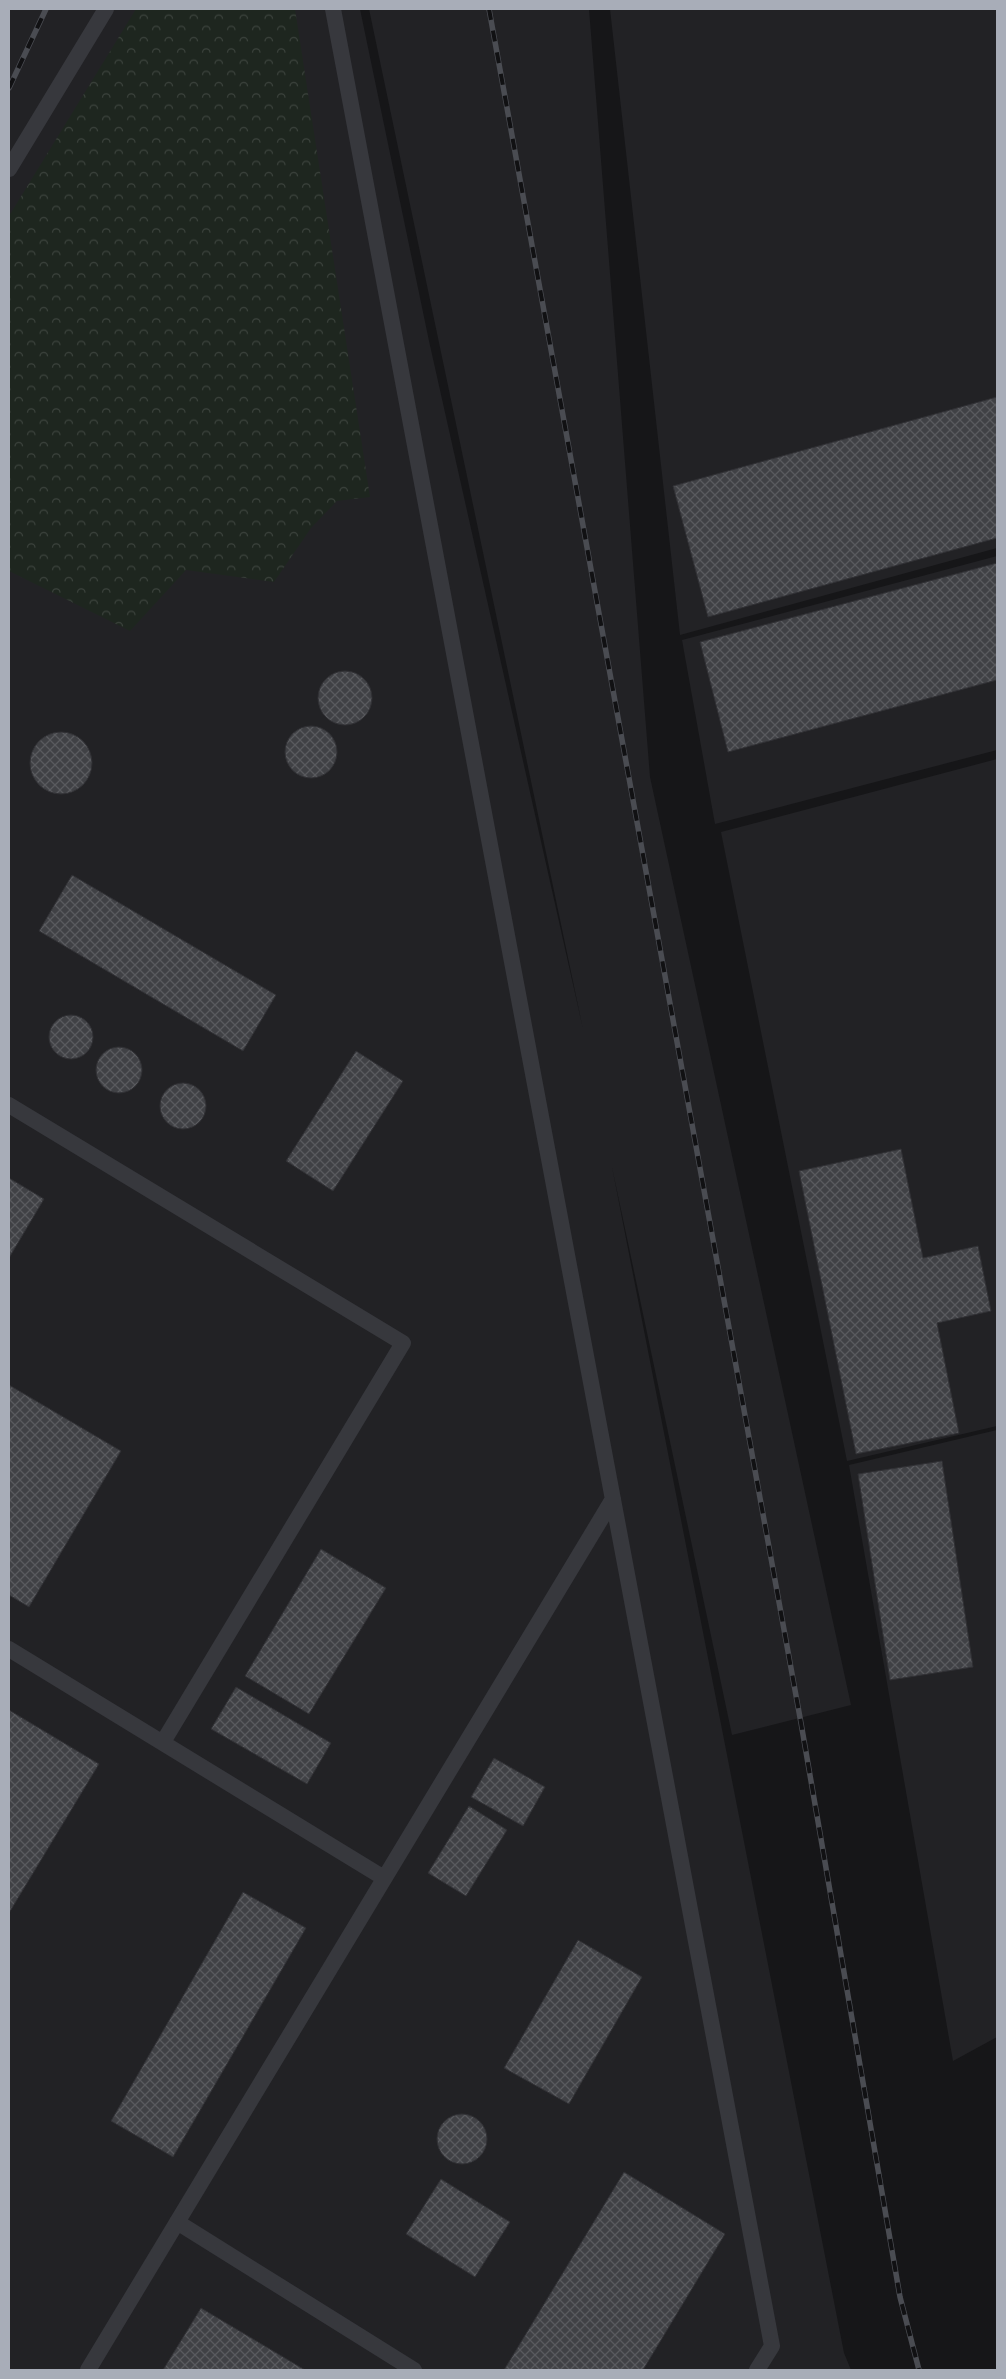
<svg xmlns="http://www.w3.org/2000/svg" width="1006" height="2379" viewBox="0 0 1006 2379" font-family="'Open Sans',sans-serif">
<defs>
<pattern id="forest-crowns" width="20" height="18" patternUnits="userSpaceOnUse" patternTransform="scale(1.25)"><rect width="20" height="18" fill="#1e261f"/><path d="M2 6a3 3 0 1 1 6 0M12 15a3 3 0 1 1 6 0" fill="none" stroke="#3c433d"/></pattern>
<pattern id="building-cross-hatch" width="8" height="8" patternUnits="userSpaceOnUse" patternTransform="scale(1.25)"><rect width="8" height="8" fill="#404145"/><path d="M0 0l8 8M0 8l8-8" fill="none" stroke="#595a5e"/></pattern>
</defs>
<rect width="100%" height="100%" fill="#161618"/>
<path fill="#222225" d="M9 9H360L429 341 583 1029 369 9H589L650 777 851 1705 732 1735 612 1167 844 2353 851 2370H9Z
M610 9H997V548L680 635Z
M997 556V750L715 824 682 640Z
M997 759V1426L847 1461 721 832Z
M997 1430V2037L953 2061 849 1465Z"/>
<path fill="url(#forest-crowns)" d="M136 9H295L370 497 337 501 311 528 274 582 186 570 130 631 9 571V216Z"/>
<path fill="url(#building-cross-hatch)" stroke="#303034" d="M997 397V538L708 617 673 486Z
M997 563V680L728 752 700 642Z
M318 698a27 27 0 1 1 54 0a27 27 0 1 1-54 0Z
M285 752a26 26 0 1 1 52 0a26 26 0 1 1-52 0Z
M30 763a31 31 0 1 1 62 0a31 31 0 1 1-62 0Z
M72 875 276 995 243 1051 39 931Z
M49 1037a22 22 0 1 1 44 0a22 22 0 1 1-44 0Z
M96 1070a23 23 0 1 1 46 0a23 23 0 1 1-46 0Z
M356 1051 403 1081 333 1191 286 1161Z
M160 1106a23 23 0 1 1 46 0a23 23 0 1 1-46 0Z
M901 1149 923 1258 978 1246 991 1311 937 1323 959 1433 856 1454 799 1171Z
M9 1178 44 1199 9 1258Z
M9 1385 121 1451 29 1607 9 1595Z
M942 1461 973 1667 890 1680 858 1474Z
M321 1549 386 1588 309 1714 245 1676Z
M236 1687 331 1743 307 1784 211 1729Z
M9 1710 99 1764 9 1913Z
M494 1758 545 1787 523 1826 471 1797Z
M469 1806 507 1830 466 1896 428 1873Z
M243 1892 306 1928 173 2157 111 2121Z
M578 1940 642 1977 569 2104 504 2068Z
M437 2139a25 25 0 1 1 50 0a25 25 0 1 1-50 0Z
M624 2172 725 2234 643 2370H504Z
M441 2179 510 2222 475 2277 406 2234Z
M201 2308 305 2370H163Z"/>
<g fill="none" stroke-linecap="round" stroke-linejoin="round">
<path stroke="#37383d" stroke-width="16" d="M333 9 772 2346 757 2370
M9 169 106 9
M9 1105 403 1343 163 1742
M9 1649 384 1878
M177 2222 414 2370
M88 2370 613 1499"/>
<defs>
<path id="rail" d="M489 9 801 1723 900 2297 919 2370
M9 88 46 9"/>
</defs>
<use href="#rail" stroke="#4a4c52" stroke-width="5.5"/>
<use href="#rail" stroke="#111113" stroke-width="4" stroke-dasharray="11" stroke-linecap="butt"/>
</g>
<rect width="1006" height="2379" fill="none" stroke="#a8adb8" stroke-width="20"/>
</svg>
